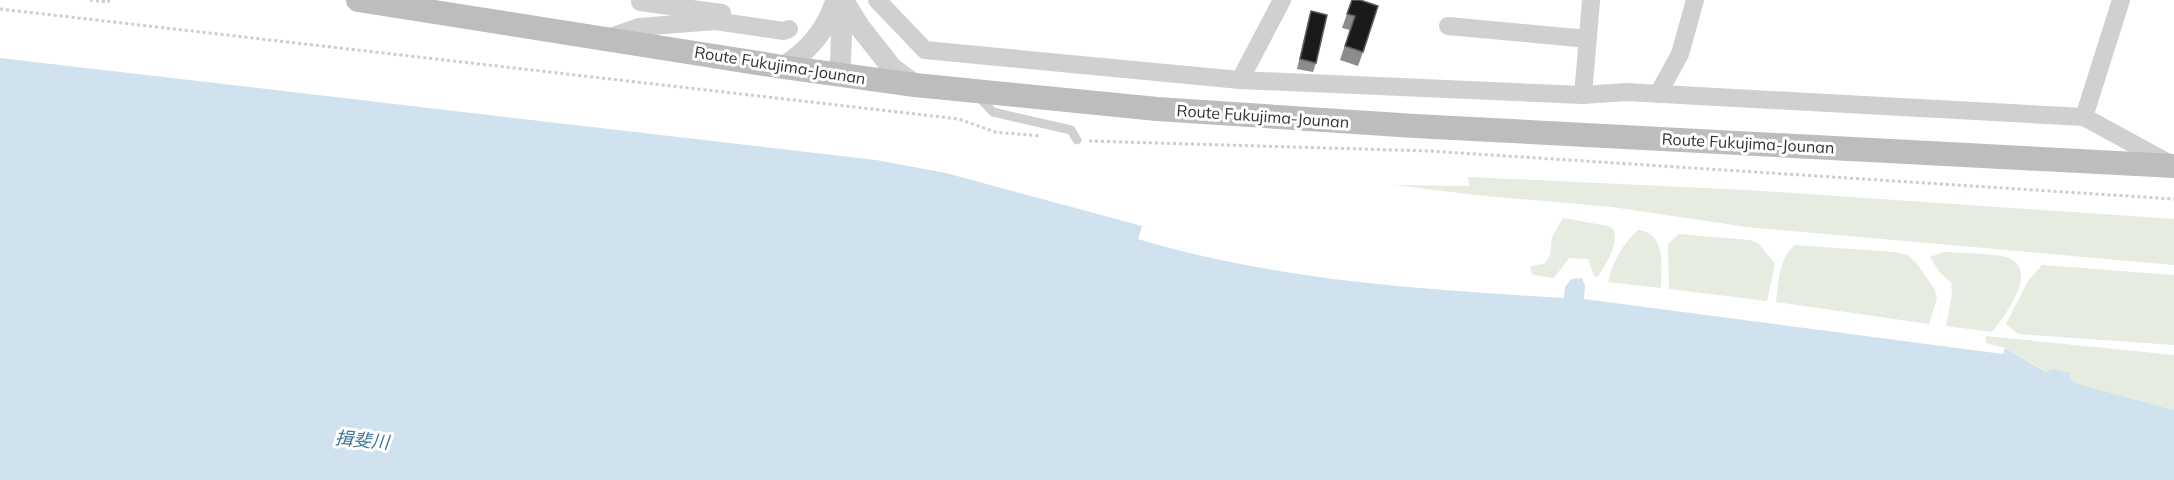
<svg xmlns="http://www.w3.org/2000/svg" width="2174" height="480" viewBox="0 0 2174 480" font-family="Mulish,'Noto Sans JP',sans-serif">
<rect width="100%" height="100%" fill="#fff"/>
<path fill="#e6ecdf" d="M1468 177 1748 190 2174 219V265L1747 227 1612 207 1476 195 1394 185 1469 186Z
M1563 218 1608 226 1614 230C1618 247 1606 263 1598 277L1594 276 1588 259 1569 258 1554 278 1532 275 1530 266 1544 264 1550 256 1552 237Z
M1638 230C1667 232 1661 268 1661 288L1608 282C1613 261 1622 245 1638 230Z
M1679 234 1750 240 1759 244 1775 264 1767 301 1669 289 1668 244Z
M1795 245 1895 252 1908 255 1918 265 1935 290 1937 299 1929 324 1776 302C1779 281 1778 260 1795 245Z
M1944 252C1961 253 1990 253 2006 257 2042 268 2004 317 1992 332L1946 326 1952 294 1951 282 1941 274 1930 257Z
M2042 265 2174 275V345L2018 334 2006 324 2028 281Z
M1986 336 2174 355V410L2078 384 2070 378 2047 372 2005 348 1986 343Z"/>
<path fill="#cfe2ee" d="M0 58 876 160 946 173 1142 226 1138 239C1279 281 1418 289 1564 298L1565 287 1571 279 1582 278 1585 286 1584 299 2003 354 2005 348 2046 372 2053 369 2070 373V378L2078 384 2174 410V480H0Z"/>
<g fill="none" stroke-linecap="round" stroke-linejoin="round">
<path stroke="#cdcdcd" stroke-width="3" stroke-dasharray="3 3" stroke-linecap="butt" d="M90 0 108 2 109 0
M0 9 959 119 995 132 1040 136
M1089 141 1429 151 2174 199"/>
<path stroke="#d0d0d0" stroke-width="9" d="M977 95 993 112 1071 130 1077 140"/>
<path stroke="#d0d0d0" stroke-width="18" d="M641 0 640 2 722 13
M877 0 925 50 1240 80 1583 95 1626 92 2084 117 2172 165
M1448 26 1588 39
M608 38 639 27 715 21 784 31 789 29
M1240 80 1282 0
M1658 94 1680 54 1695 0
M1583 95 1591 1
M2084 117 2121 0"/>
<path stroke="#d0d0d0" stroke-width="21" d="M839 0 842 22 840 74
M843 0 859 26 892 68 915 85
M783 67C809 51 827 29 836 0"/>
<path stroke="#bdbdbd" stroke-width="24" d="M358 0 783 67 915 85 1157 109 1415 126 2174 166"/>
</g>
<path fill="#8c8c8c" d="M1352 0 1363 52 1358 66 1340 60 1350 30 1342 28Z
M1311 11 1316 63 1313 72 1297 69 1308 21Z"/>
<path fill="#1a1a1a" stroke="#5f5f5f" stroke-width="1.5" d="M1352 0H1360L1378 6 1363 52 1345 46 1355 16 1347 14Z
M1311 11 1327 15 1316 63 1300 59Z"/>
<g text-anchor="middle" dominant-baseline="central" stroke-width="6" stroke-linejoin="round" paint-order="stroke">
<g font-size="16" fill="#333" stroke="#fff">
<text transform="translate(780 65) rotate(9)">Route Fukujima-Jounan</text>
<text transform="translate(1263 116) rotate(4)">Route Fukujima-Jounan</text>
<text transform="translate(1748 143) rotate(3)">Route Fukujima-Jounan</text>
</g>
<g font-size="18" font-style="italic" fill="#3f7597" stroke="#fff">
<text transform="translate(362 440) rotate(5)">揖斐川</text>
</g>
</g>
</svg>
